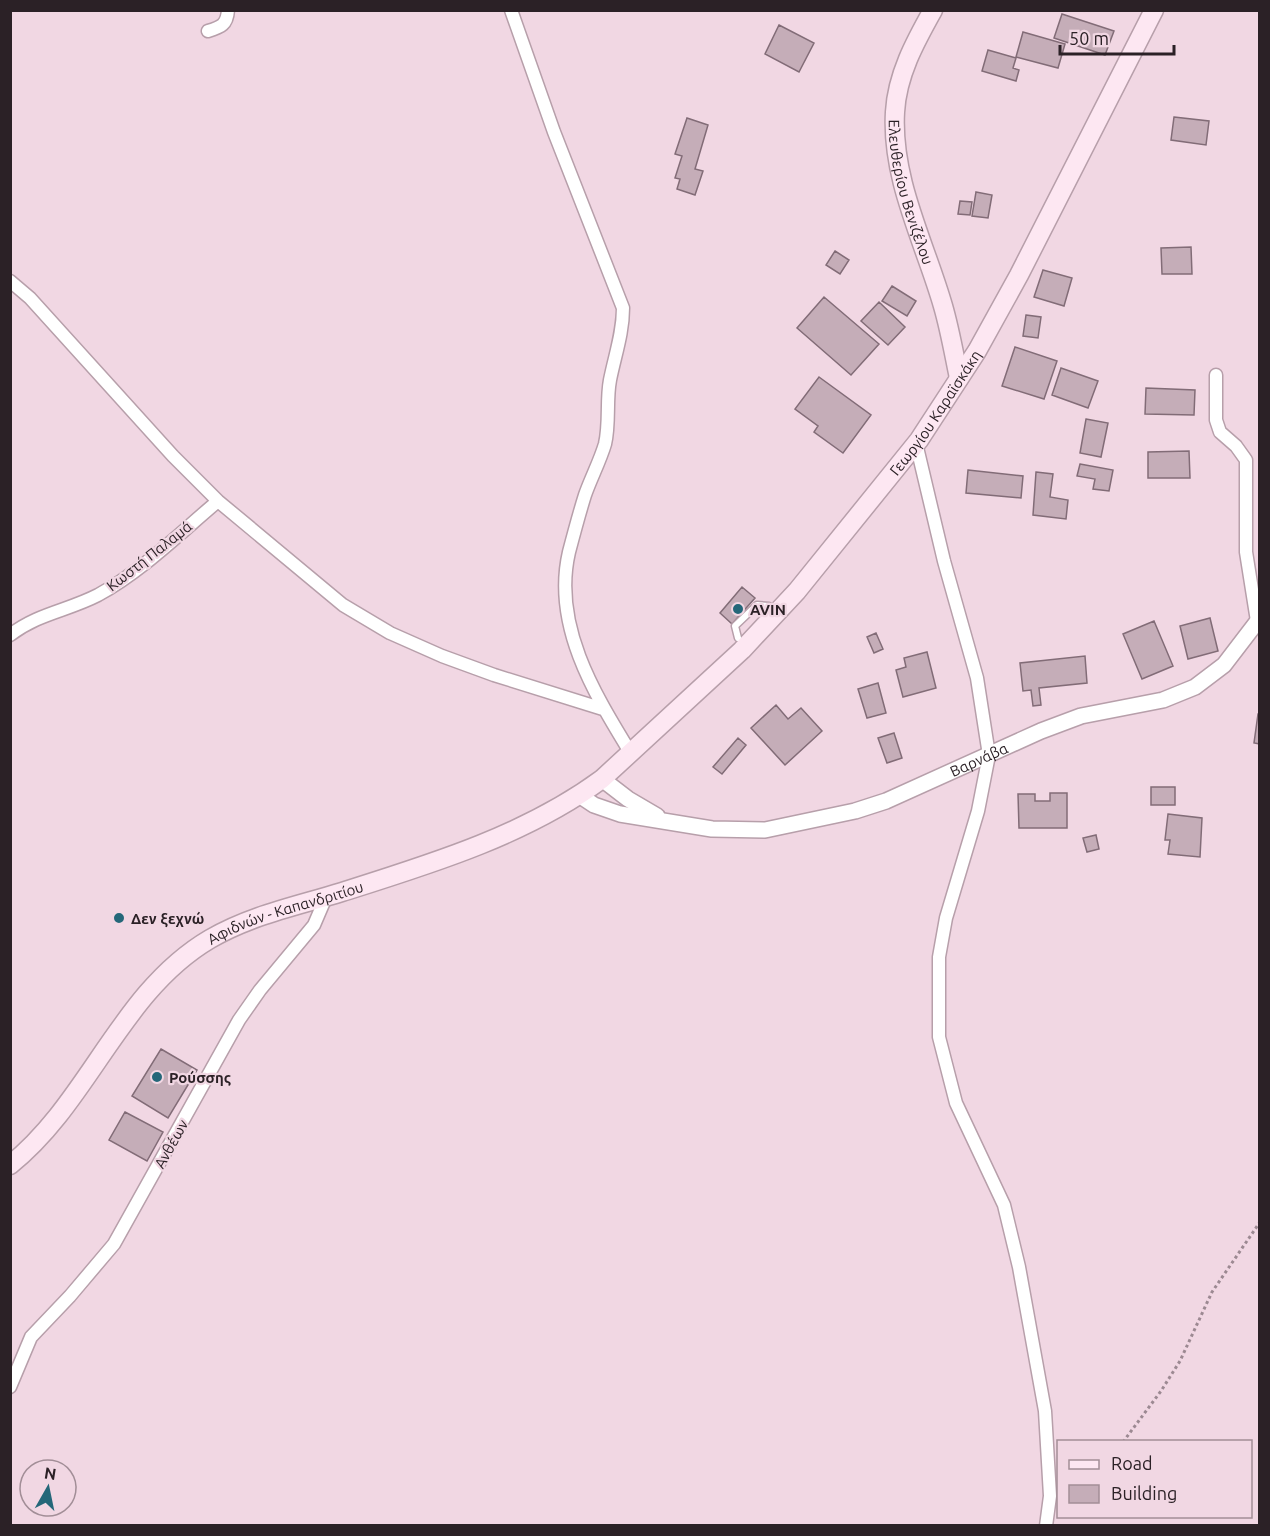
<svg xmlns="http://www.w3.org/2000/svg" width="1270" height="1536" viewBox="0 0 1270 1536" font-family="Ubuntu,sans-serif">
<rect width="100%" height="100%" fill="#f1d7e3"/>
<path fill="#c5adb8" stroke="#826c77" stroke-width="1.5" d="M1062 14 1114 31 1105 55 1054 38Z
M779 25 814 43 799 72 765 54Z
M1023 32 1065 44 1058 68 1016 57Z
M988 50 1016 58 1013 68 1019 70 1016 81 982 71Z
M1174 117 1209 121 1206 145 1171 140Z
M687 118 708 125 695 169 703 171 695 195 677 189 680 179 675 178 682 156 675 154Z
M976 192 992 195 988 218 972 216Z
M960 201 972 202 970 215 958 214Z
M1191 247 1192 274H1162L1161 248Z
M835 251 849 260 840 274 826 265Z
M1043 270 1072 278 1064 306 1034 297Z
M892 286 916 301 907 316 882 301Z
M824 297 879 344 851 375 797 328Z
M879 302 905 327 888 345 861 321Z
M1026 315 1041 317 1038 338 1023 336Z
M1015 347 1057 361 1044 399 1002 386Z
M1061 368 1098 381 1088 408 1052 395Z
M819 377 871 415 843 453 814 432 818 426 795 409Z
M1146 388 1195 390 1194 415 1145 414Z
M1086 419 1108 423 1101 457 1080 453Z
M1189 451 1190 478H1148V452Z
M1080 464 1113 470 1109 491 1093 489 1095 479 1077 476Z
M968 470 1023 476 1021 498 966 493Z
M1036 472 1053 474 1050 497 1068 500 1066 519 1033 515Z
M742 587 755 598 732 624 720 613Z
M1210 618 1218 651 1188 659 1180 626Z
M1154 621 1173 666 1142 679 1123 634Z
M876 633 883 649 874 653 867 637Z
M927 652 936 688 903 697 896 670 906 667 904 658Z
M1085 656 1087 683 1039 688 1041 705 1033 706 1031 690 1023 691 1020 663Z
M878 683 886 713 867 718 858 689Z
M776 705 788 719 801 708 822 731 785 765 751 728Z
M1258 714H1260V744L1254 743Z
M894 733 902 758 887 763 878 738Z
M738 738 746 745 722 774 713 767Z
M1151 787H1175V805H1151Z
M1050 793H1067V828H1019L1018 794H1035V801H1050Z
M1168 814 1202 818 1200 857 1168 854 1170 840H1165Z
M1096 835 1099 849 1087 852 1083 838Z
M161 1049 197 1070 168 1118 132 1096Z
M125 1112 163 1132 147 1161 109 1140Z"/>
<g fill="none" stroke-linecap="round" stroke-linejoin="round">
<defs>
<path id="service" d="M738 638 735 626 757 605 769 606"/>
<path id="minor" d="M511 10 554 132 623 308C623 333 615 355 610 380 606 401 610 423 605 444 600 461 591 478 585 495 579 514 574 533 569 552 552 625 594 693 630 752
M208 31C221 27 227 25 228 10
M10 281 30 298 173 456 218 501 343 605 390 633 442 656 494 675 603 709
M1216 375V420L1220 432 1236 446 1246 460V552L1257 621
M916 443 944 561 977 678 989 755 978 811 946 918 939 957V1037L956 1103 1004 1205 1019 1267 1045 1411 1050 1496 1046 1526
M10 635C39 613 67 611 98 595 142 571 180 533 218 501
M10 1387 31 1337 70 1296 114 1244 239 1020 260 990 314 925 326 897"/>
<g id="tertiary">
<path d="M602 779 628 799 657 816"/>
<path id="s1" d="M579 795 594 805 620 814 712 829 765 830 855 811 886 801 1041 731 1081 716 1163 700 1195 687 1224 665 1260 618"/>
</g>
<g id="secondary">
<path id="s2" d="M933 10C915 42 897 75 895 112 891 180 925 243 943 306 950 330 954 354 959 378"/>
<path id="s3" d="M10 1165C90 1101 120 992 210 939 251 915 297 906 342 892 431 864 526 835 602 779L742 650 797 591 919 440 977 351 1019 275 1154 10"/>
</g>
</defs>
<use href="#service" stroke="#b79faa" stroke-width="9"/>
<use href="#minor" stroke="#b79faa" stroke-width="15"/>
<use href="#tertiary" stroke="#b79faa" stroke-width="18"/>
<use href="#secondary" stroke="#b79faa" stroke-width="21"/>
<path stroke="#9c8992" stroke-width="3" stroke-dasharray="3 3" stroke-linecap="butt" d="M1123 1442 1161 1391 1180 1361 1212 1292 1260 1222"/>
<use href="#service" stroke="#fff" stroke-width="6"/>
<use href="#minor" stroke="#fff" stroke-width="12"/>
<use href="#tertiary" stroke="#fff" stroke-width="15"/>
<use href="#secondary" stroke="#fde7f2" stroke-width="18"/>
</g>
<g fill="#246779" stroke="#f1d7e3" stroke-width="2">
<circle cx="738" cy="609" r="6"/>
<circle cx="119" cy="918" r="6"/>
<circle cx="157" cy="1077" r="6"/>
</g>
<g text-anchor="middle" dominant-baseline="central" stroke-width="4.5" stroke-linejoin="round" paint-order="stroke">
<g font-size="15" fill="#2b2126" stroke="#f1d7e3">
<text stroke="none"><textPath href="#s2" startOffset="192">Ελευθερίου Βενιζέλου</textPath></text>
<text stroke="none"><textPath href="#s3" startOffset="1226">Γεωργίου Καραϊσκάκη</textPath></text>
<text transform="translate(149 556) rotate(-38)">Κωστή Παλαμά</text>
<text stroke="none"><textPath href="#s1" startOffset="418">Βαρνάβα</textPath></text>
<text stroke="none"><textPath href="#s3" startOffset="384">Αφιδνών - Καπανδριτίου</textPath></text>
<text transform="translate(171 1144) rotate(-61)">Ανθέων</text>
</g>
<g font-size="15" font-weight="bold" fill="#2b2126" stroke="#f1d7e3" text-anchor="start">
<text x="750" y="609">AVIN</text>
<text x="131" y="918">Δεν ξεχνώ</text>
<text x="169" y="1077">Ρούσσης</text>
</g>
</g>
<rect width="1270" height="1536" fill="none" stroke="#2b2126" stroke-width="24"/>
<rect x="1057" y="1440" width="195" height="78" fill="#f1d7e3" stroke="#a28e97" stroke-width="1.5"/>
<rect x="1069" y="1460" width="30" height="9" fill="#fde7f2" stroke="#a28e97" stroke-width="1.5"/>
<text x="1111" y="1470" font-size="18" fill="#2b2126">Road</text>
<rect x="1069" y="1485" width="30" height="18" fill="#c5adb8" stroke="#a28e97" stroke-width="1.5"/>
<text x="1111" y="1500" font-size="18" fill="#2b2126">Building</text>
<g transform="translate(48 1488) rotate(9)"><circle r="28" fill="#f1d7e3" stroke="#a28e97" stroke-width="1.5"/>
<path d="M0-4.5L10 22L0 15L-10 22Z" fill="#246779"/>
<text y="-9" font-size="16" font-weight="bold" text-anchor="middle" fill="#2b2126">N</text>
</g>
<path d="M1060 45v9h114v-9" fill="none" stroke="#2b2126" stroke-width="3"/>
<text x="1069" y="45" font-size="18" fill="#2b2126" stroke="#f1d7e3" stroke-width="4.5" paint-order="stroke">50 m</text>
</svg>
